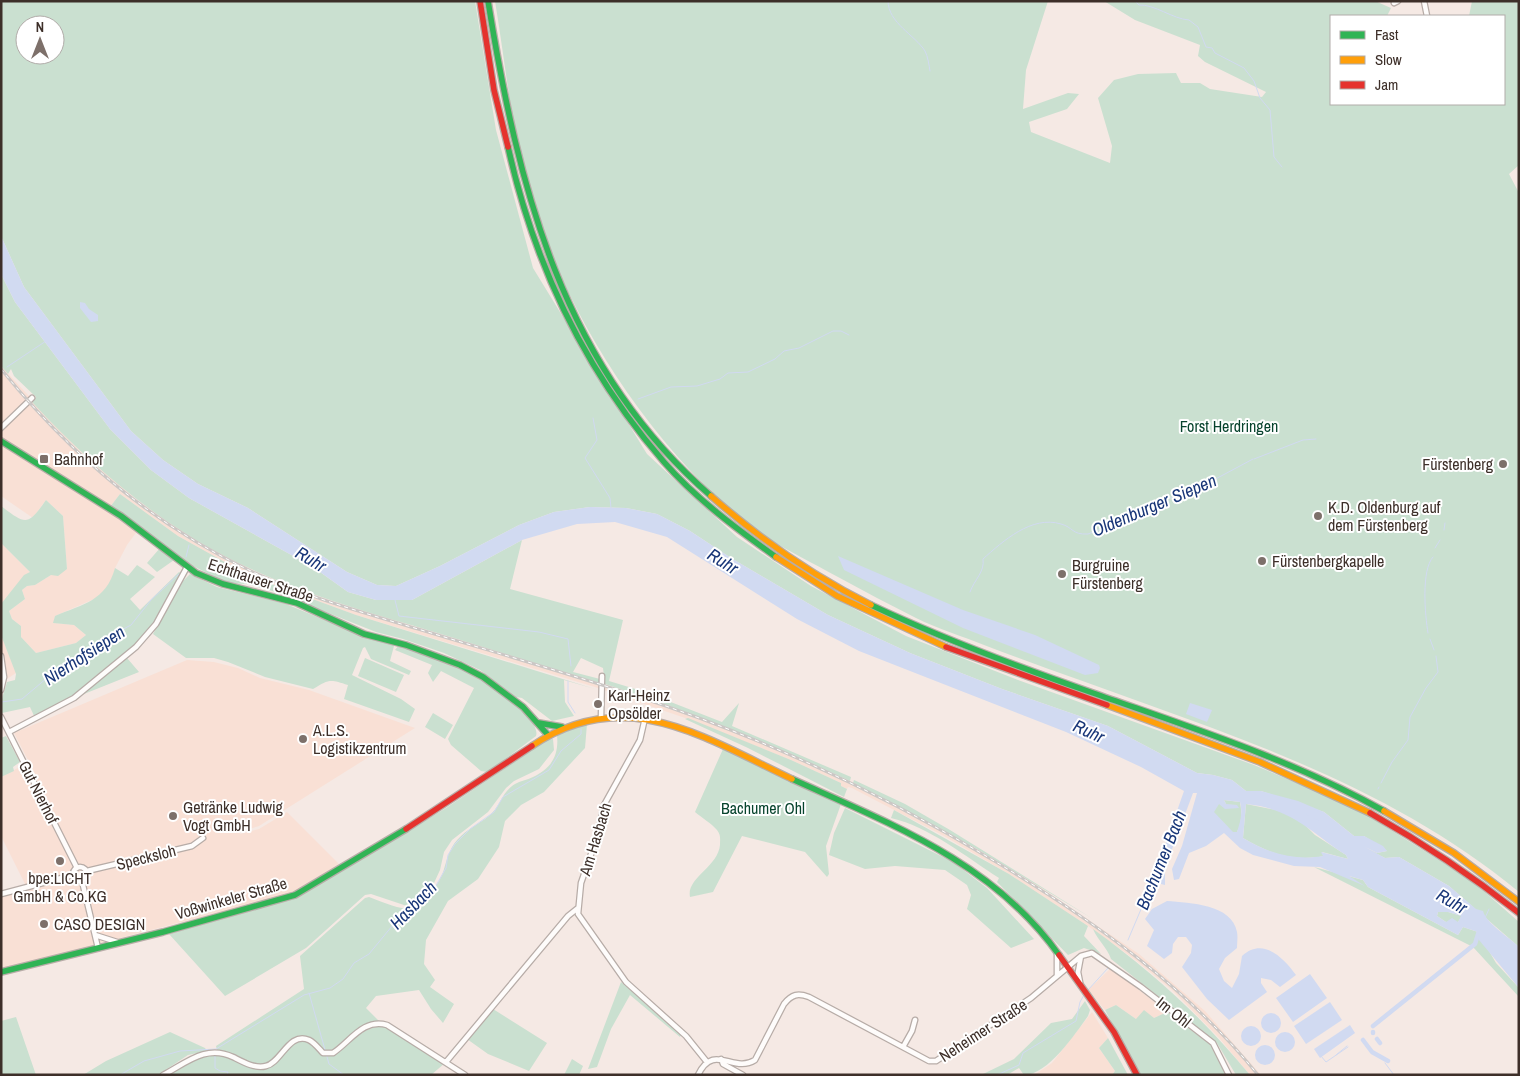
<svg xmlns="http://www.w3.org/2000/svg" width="1520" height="1076" viewBox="0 0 1520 1076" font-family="'Archivo Narrow',sans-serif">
<rect width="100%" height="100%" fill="#f5e9e4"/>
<path fill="#f9e0d5" d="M1 366 79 450 137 500 181 530 254 571 308 593 341 604 656 700 794 755 850 781 948 832 1037 885 1139 954 1205 1011 1261 1075H1250L1220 1039 1172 990 1134 959 1088 926 1009 874 944 836 852 788 848 787 847 789 841 786V783L791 760 688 719 595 687 356 615 250 576 178 536 120 494 110 507 138 530 127 545 115 568 112 580 101 596 55 616 54 623 74 625 86 635 76 643 36 653 21 637V626L12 619 9 611 25 599 22 590 27 586 35 585 51 575 67 569 63 516 46 500 33 518 1 496Z
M1 543 30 572 1 604Z
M1 635 16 673 1 683Z
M187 660 214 662 238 668 260 678 309 690 415 728 259 826 239 832 240 834 259 829 287 812 339 864 294 893 1 969V897L28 890 1 836V777L29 762 14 733Z
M1111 968 1167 1012 1154 1018 1136 1019 1116 1005 1105 1010 1088 990Z
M1092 1012 1108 1038 1099 1048 1115 1071 1112 1075H1034L1052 1063Z"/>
<path fill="#cae0d0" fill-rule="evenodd" d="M1 1H475L496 130 533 268 647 454 737 537 811 586 906 636 1018 680 1254 765 1354 807 1471 880 1519 922V947L1449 886 1399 857 1385 858 1363 847 1377 853 1387 851 1364 836H1354L1324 812 1261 791H1246L1232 780 1213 775 1197 773 1108 726 1002 689 910 653 828 615 731 558 690 531 657 514 626 508 590 507 554 512 519 525 440 566 396 586 377 585 347 572 248 508 198 484 163 460 131 431 24 287 1 236ZM25 25H55V55H25Z
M495 1H1048L1026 70 1023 109 1068 93 1079 94 1067 109 1029 122 1031 132 1110 163 1112 146 1098 98 1114 80 1138 74 1176 73 1181 83H1200L1210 89 1262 97 1266 92 1205 62 1198 56 1200 45 1135 20 1104 1H1375L1391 8 1387 16H1331V104H1504V16H1469L1472 1H1519V165L1509 174 1519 193V892C1410 802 1281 752 1149 705 1094 685 1039 666 984 645 962 636 938 629 916 618 890 605 864 591 838 577 807 560 772 544 744 521 654 448 574 327 537 216 513 148 507 73 495 1Z
M1 274 15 302 110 429 151 470 189 498 313 567 348 592 376 600H412L522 540 510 589 623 620 609 681 645 692 722 722 739 703 732 726 851 777 850 781C770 744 689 711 605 684L603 668 581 658 573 672 600 679V683C537 664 474 644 411 625 349 607 288 588 230 559 154 520 89 464 32 402L36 397 14 376 11 369 8 374 1 366Z
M120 494 178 536 250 576 356 615 595 689 564 680 565 702 574 716 552 721 522 698 516 697 480 670 444 653 403 639 376 632 273 591 247 584 227 583 189 564 110 507Z
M46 500 63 516 67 569 58 576 51 575 35 585 27 586 22 590 25 599 9 611 12 619 21 626V637L36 653 76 643 86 635 74 625 53 623 55 616C83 604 106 601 115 568L128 576 137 565 155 577 130 599 140 610 179 572 181 573C179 582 174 589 170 597 141 651 87 690 35 718L30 707 2 713C0 700 4 693 7 682L15 680 16 674 1 635V604L24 575 30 572 1 543V506C26 525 28 526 46 500Z
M160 548 174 560 157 572 147 563Z
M190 574 217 587 286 604 368 638 392 643 394 646 390 661 411 671 409 675 371 659 365 647 363 648 352 675 401 699 415 709 409 722 344 699 348 685C330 679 329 679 313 689L265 677 228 662 214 658H186L153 634 183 581Z
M399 645C424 654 449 662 472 673 487 680 542 719 536 736L488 772 481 771 451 745 448 739 474 688 441 671 433 682 428 673 432 665 395 650Z
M127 658 139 672 84 694V693Z
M365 658 404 675 396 692 358 676Z
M433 713 453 725 445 739 425 727Z
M688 718 791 760 841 783V786L847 789 844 797 748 748 685 719Z
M587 724 585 748 544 792 521 805 505 821 499 847 478 879 448 901 426 940 424 964 435 980 430 987 454 1004 443 1023 431 1009 419 990 376 996 366 1008 380 1022 357 1029 337 1049 340 1052C353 1038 366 1026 386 1026L445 1063 431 1075H168L190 1059 218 1054 216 1046 304 989 300 956 365 898 369 897C381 901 402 912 413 907 426 900 441 882 444 869 448 856 450 846 461 836 470 827 483 822 492 813 501 804 502 792 515 784 520 781 527 780 533 777 552 768 559 755 557 735Z
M6 736 20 762 13 767 14 771 1 777V738Z
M553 739 554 750 539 769 514 781 506 788 488 812 452 840 444 852 440 870 434 883 412 905 407 906 371 894 365 895 306 948 225 996 169 934 297 898 446 808 547 740Z
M723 749 841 804 826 846 829 874 827 877 805 852 742 836 713 892 690 897C686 878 718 867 720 845 720 839 721 835 717 830 711 823 702 818 695 812Z
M854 780 905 804 950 830 1093 919 977 849 853 783Z
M1224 800 1240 802C1242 812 1242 823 1237 832L1233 833 1213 812 1219 803 1237 805 1226 804Z
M1246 804 1281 811 1300 820 1315 835 1346 855 1348 859 1322 852 1324 856C1293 862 1270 854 1243 838Z
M845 808 953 862 987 888 1034 939 1011 948 967 909 971 895 967 885 945 870 895 866 865 869 829 855 834 833Z
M894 810 1009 874 1088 926 1084 936 1101 954 1084 948 1068 955 997 882 999 878C966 857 930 827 891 818Z
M1314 867 1363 880 1368 887 1458 935 1463 927 1478 932 1496 963 1519 988V997L1473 947Z
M1438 912H1448L1462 916 1458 922H1446L1437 916Z
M1093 929C1155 974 1201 1016 1250 1075H1236L1217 1043 1111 959C1107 947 1098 941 1093 929Z
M621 982 682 1033 680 1037 630 995 611 1029 597 1067 588 1069Z
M1085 1001 1090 1010 1088 1016C1075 1034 1048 1075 1024 1075L1019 1068 1007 1075H981L1014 1059 1051 1023 1072 1019Z
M1116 1005 1136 1019 1144 1010 1154 1018 1167 1012 1211 1045 1227 1075H1140L1105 1010Z
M493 1009 547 1043 529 1071 488 1054 467 1039Z
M16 1017 36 1075H1V1021Z
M170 1032 205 1048 207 1051 188 1055 158 1075H83L106 1061Z
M1108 1038 1128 1075H1112L1115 1071 1099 1048Z
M572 1059 583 1066 579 1075H564Z"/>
<path fill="#d1daf1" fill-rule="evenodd" d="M1 236 24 287 131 431 163 460 198 484 248 508 347 572 377 585 396 586 440 566 519 525 554 512 590 507 626 508 657 514 690 531 731 558 828 615 910 653 1002 689 1108 726 1197 773 1213 775 1232 780 1246 791H1261L1298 801 1324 812 1354 836H1364L1383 846 1387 851 1377 853 1365 847 1385 858 1399 857 1449 886 1476 909 1483 911C1486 923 1509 937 1519 947V988L1479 940 1478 932 1463 927 1458 935 1368 887 1363 880 1349 876 1365 886 1320 867 1294 866 1253 855 1240 848 1224 833 1206 846 1189 853 1179 879 1174 880 1172 869 1182 846 1197 793H1193L1165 868V885L1161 884 1160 873 1157 868 1184 791 1141 767 1066 732 859 651 797 619 667 537 615 522 577 524 522 540 412 600H376L348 592 313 567 189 498 151 470 110 429 15 302 1 274ZM1224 800 1240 802C1243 814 1240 822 1237 832H1233L1214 812 1219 804 1225 809 1239 808 1237 805 1226 804ZM1246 804C1293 809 1309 831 1346 855L1348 859 1321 852 1323 856C1294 861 1268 853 1243 838ZM1438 912H1448L1461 916 1458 922 1452 918 1446 922 1437 916Z
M80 302 85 303 89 309 98 315V321L91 322 80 308Z
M838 556 963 610 1035 635 1099 665 1100 668 1098 673 1085 675 963 628 844 570Z
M1190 703 1212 710 1207 722 1186 714Z
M1167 901C1190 903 1232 904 1237 932 1238 937 1237 943 1237 948L1225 958 1219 969 1224 981 1232 988 1239 974 1242 956C1263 937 1283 957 1296 975L1280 987 1271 980 1261 978V983L1267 992 1229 1020 1207 999 1182 967 1191 953 1192 945 1186 937H1178L1173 944 1172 953 1164 959 1147 946 1154 930 1145 919 1152 909Z
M1310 974 1327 998 1293 1022 1276 998Z
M1330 1002 1342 1020 1306 1044 1294 1026Z
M1261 1023a10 10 0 1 1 20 0a10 10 0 1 1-20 0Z
M1350 1025 1355 1033 1320 1058 1314 1049Z
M1241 1036a10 10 0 1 1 20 0a10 10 0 1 1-20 0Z
M1275 1042a10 10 0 1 1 20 0a10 10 0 1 1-20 0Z
M1255 1055a10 10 0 1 1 20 0a10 10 0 1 1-20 0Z"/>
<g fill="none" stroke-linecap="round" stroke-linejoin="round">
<path stroke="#d1daf1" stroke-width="1" d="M888 1C888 23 915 35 925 51 928 57 929 65 930 71
M1135 1 1139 5C1154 4 1173 19 1189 20L1198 27 1206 47 1212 48 1215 53 1244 68 1254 81 1260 98 1270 110 1274 157 1282 167
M7 367 46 341
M638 399 671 387 697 386 720 379 728 373 748 372 775 359 784 351 799 348 833 331H841L849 335
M593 418 597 440 585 458 610 498 611 508
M1254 459 1303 440 1316 439
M1444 530 1445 523
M1435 548 1440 540
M186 557 189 545
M970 592C974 580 985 572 983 559 1003 541 1032 515 1061 524 1073 527 1072 535 1088 534L1143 512 1160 499 1181 497 1193 491 1253 459
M395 600 399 616 539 632 568 639 571 666
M1428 633C1425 615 1421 570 1433 557
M1430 639 1434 650
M568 681V702L575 713
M2 702 22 699 60 667 75 661 116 633 131 625 151 600 179 574
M1381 783 1392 762 1408 740 1410 717 1426 688 1438 672 1436 656
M1378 789 1379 787
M1485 918 1489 909
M1128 940 1158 869
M1088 990 1108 968
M309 993 329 1064 344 1075
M215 1055V1068L220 1071 228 1072 227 1075
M1336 1055 1347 1046
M1321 1056 1326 1062 1348 1047
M1385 1063 1394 1075
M120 1075 144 1061 180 1051 216 1049 304 995 330 988 343 979 354 963 369 954 402 914 421 903 434 889 446 868 448 855 455 844 470 829 494 812 503 797 549 770 561 751 581 734V729
M997 1075 1019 1065 1023 1053 1076 1021 1080 1002 1084 995"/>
<path stroke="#d1daf1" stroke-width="4.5" d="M1373 1026 1475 944 1479 931
M1373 1032V1033
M1377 1039 1380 1043
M1363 1040 1372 1052 1388 1061"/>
<path stroke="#d1daf1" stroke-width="8" d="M1310 812 1323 818 1336 828"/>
<defs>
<path id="street" d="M1424 1 1427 16
M1394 3 1398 1
M1 428 32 398
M1 656 4 677 1 690
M1 717 77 868
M601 718 602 676
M645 718 640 740 604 805 597 837 581 883 578 914 626 982 686 1036 707 1062
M9 732 74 698 136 647 156 624 187 567
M73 874a7 7 0 1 1 14 0a7 7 0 1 1-14 0Z
M87 871 192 846 203 838
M82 881 98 948
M1 894 73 875
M95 935 117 942
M1057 954V975
M1080 982 1078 972 1081 956
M903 1047 912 1031 915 1020
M721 1059 723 1064 743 1075
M446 1062 568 916 578 908
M163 1075C186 1063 206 1044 233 1057 243 1062 255 1069 266 1066 281 1063 289 1031 309 1040 315 1043 319 1049 323 1053H333C350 1042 363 1018 387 1025L465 1075
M698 1075C714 1042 733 1074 755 1060L784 1004C792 994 798 993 809 997L929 1061H936L1031 998 1081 956 1092 953 1141 987 1213 1043 1229 1075"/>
<path id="fast" d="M488 1C518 187 562 367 711 496
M508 147C534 264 586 372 664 462 696 499 737 529 776 557
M1 441 121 516 196 573 223 584 297 603 364 634 406 645 460 665 483 677 523 707 548 735
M871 605C943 639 1018 667 1093 693 1192 728 1293 760 1384 811
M539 723 562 727
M792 779C891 824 994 863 1059 955
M1 972 163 932 295 895 406 829"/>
<path id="slow" d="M711 496C760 539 813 576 871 605
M776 557 837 596 946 647
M1107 705 1260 762 1370 813
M532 746C625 683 705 738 792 779
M1384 811 1454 853 1519 902"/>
<path id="jam" d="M480 1 494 90 508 147
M946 647 1107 705
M1370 813C1423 843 1471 875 1519 913
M406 829 532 746
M1059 955 1114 1032 1137 1075"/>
</defs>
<use href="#street" stroke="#b7aca7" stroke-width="7"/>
<use href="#fast" stroke="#b7aca7" stroke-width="8"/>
<use href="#slow" stroke="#b7aca7" stroke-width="8"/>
<use href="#jam" stroke="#b7aca7" stroke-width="8"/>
<use href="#street" stroke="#fefcfb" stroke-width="4.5"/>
<use href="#fast" stroke="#30b455" stroke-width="5.5"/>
<use href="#slow" stroke="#ff9f0a" stroke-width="5.5"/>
<use href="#jam" stroke="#e5322d" stroke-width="5.5"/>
<defs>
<path id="rail" d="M1 369C69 453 153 525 251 571 304 596 361 612 418 629 490 651 564 672 636 696 762 737 883 794 996 862 1094 921 1186 986 1258 1075"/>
</defs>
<use href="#rail" stroke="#cbc7c5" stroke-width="3"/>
<use href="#rail" stroke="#fff" stroke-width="1" stroke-dasharray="4" stroke-linecap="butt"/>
</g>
<g fill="#7d706a" stroke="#fff" stroke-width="2">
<rect x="39" y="454" width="10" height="10" rx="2.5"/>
<circle cx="1503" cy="464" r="5"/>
<circle cx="1318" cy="516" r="5"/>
<circle cx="1262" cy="561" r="5"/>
<circle cx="1062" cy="574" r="5"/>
<circle cx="598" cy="704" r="5"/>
<circle cx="303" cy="739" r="5"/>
<circle cx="173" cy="816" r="5"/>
<circle cx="60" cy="861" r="5"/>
<circle cx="44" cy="924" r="5"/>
</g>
<g text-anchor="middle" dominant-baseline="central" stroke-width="4" stroke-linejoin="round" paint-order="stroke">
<g font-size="16" fill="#07432d" stroke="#fff">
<text x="1229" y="426">Forst Herdringen</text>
<text x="763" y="808">Bachumer Ohl</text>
</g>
<g font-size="16" fill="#3d2f29" stroke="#fff" text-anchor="start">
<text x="54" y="459">Bahnhof</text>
<text x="1493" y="464" text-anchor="end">Fürstenberg</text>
<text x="1328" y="507">K.D. Oldenburg auf<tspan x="1328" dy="18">dem Fürstenberg</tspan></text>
<text x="1272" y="561">Fürstenbergkapelle</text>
<text x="1072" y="565">Burgruine<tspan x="1072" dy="18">Fürstenberg</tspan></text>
<text x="608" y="695">Karl-Heinz<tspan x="608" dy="18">Opsölder</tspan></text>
<text x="313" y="730">A.L.S.<tspan x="313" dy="18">Logistikzentrum</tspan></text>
<text x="183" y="807">Getränke Ludwig<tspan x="183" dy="18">Vogt GmbH</tspan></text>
<text x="60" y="878" text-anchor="middle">bpe:LICHT<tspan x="60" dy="18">GmbH &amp; Co.KG</tspan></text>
<text x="54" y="924">CASO DESIGN</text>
</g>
<g font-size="16" fill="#3d2f29" stroke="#fff">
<text transform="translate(261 580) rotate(18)">Echthauser Straße</text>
<text transform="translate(39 792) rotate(63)">Gut Nierhof</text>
<text transform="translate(595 839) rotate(-73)">Am Hasbach</text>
<text transform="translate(146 857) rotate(-14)">Specksloh</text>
<text transform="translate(231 898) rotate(-16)">Voßwinkeler Straße</text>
<text transform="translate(1174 1012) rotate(38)">Im Ohl</text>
<text transform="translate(983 1030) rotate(-33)">Neheimer Straße</text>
</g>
<g font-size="18" font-style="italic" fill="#183678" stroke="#fff">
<text transform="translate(1154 505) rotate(-23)">Oldenburger Siepen</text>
<text transform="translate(311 559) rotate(31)">Ruhr</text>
<text transform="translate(723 561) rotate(32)">Ruhr</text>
<text transform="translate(84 655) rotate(-33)">Nierhofsiepen</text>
<text transform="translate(1089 731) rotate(25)">Ruhr</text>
<text transform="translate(1161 860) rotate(-68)">Bachumer Bach</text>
<text transform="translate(1452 901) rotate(30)">Ruhr</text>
<text transform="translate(413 905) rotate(-46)">Hasbach</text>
</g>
</g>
<rect width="1520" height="1076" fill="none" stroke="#3d2f29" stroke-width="5"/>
<rect x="1330" y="15" width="175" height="90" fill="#ffffff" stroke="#b1aca9"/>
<rect x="1340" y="31" width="25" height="8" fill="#30b455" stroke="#b1aca9"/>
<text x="1375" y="40" font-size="15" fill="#3d2f29">Fast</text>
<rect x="1340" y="56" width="25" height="8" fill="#ff9f0a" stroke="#b1aca9"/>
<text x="1375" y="65" font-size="15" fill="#3d2f29">Slow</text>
<rect x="1340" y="81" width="25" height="8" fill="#e5322d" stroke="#b1aca9"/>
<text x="1375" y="90" font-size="15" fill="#3d2f29">Jam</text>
<g transform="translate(40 40)"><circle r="24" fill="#ffffff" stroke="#b1aca9"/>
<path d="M0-4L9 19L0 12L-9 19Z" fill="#7d706a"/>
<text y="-8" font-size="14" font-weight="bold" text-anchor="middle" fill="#3d2f29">N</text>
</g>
</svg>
